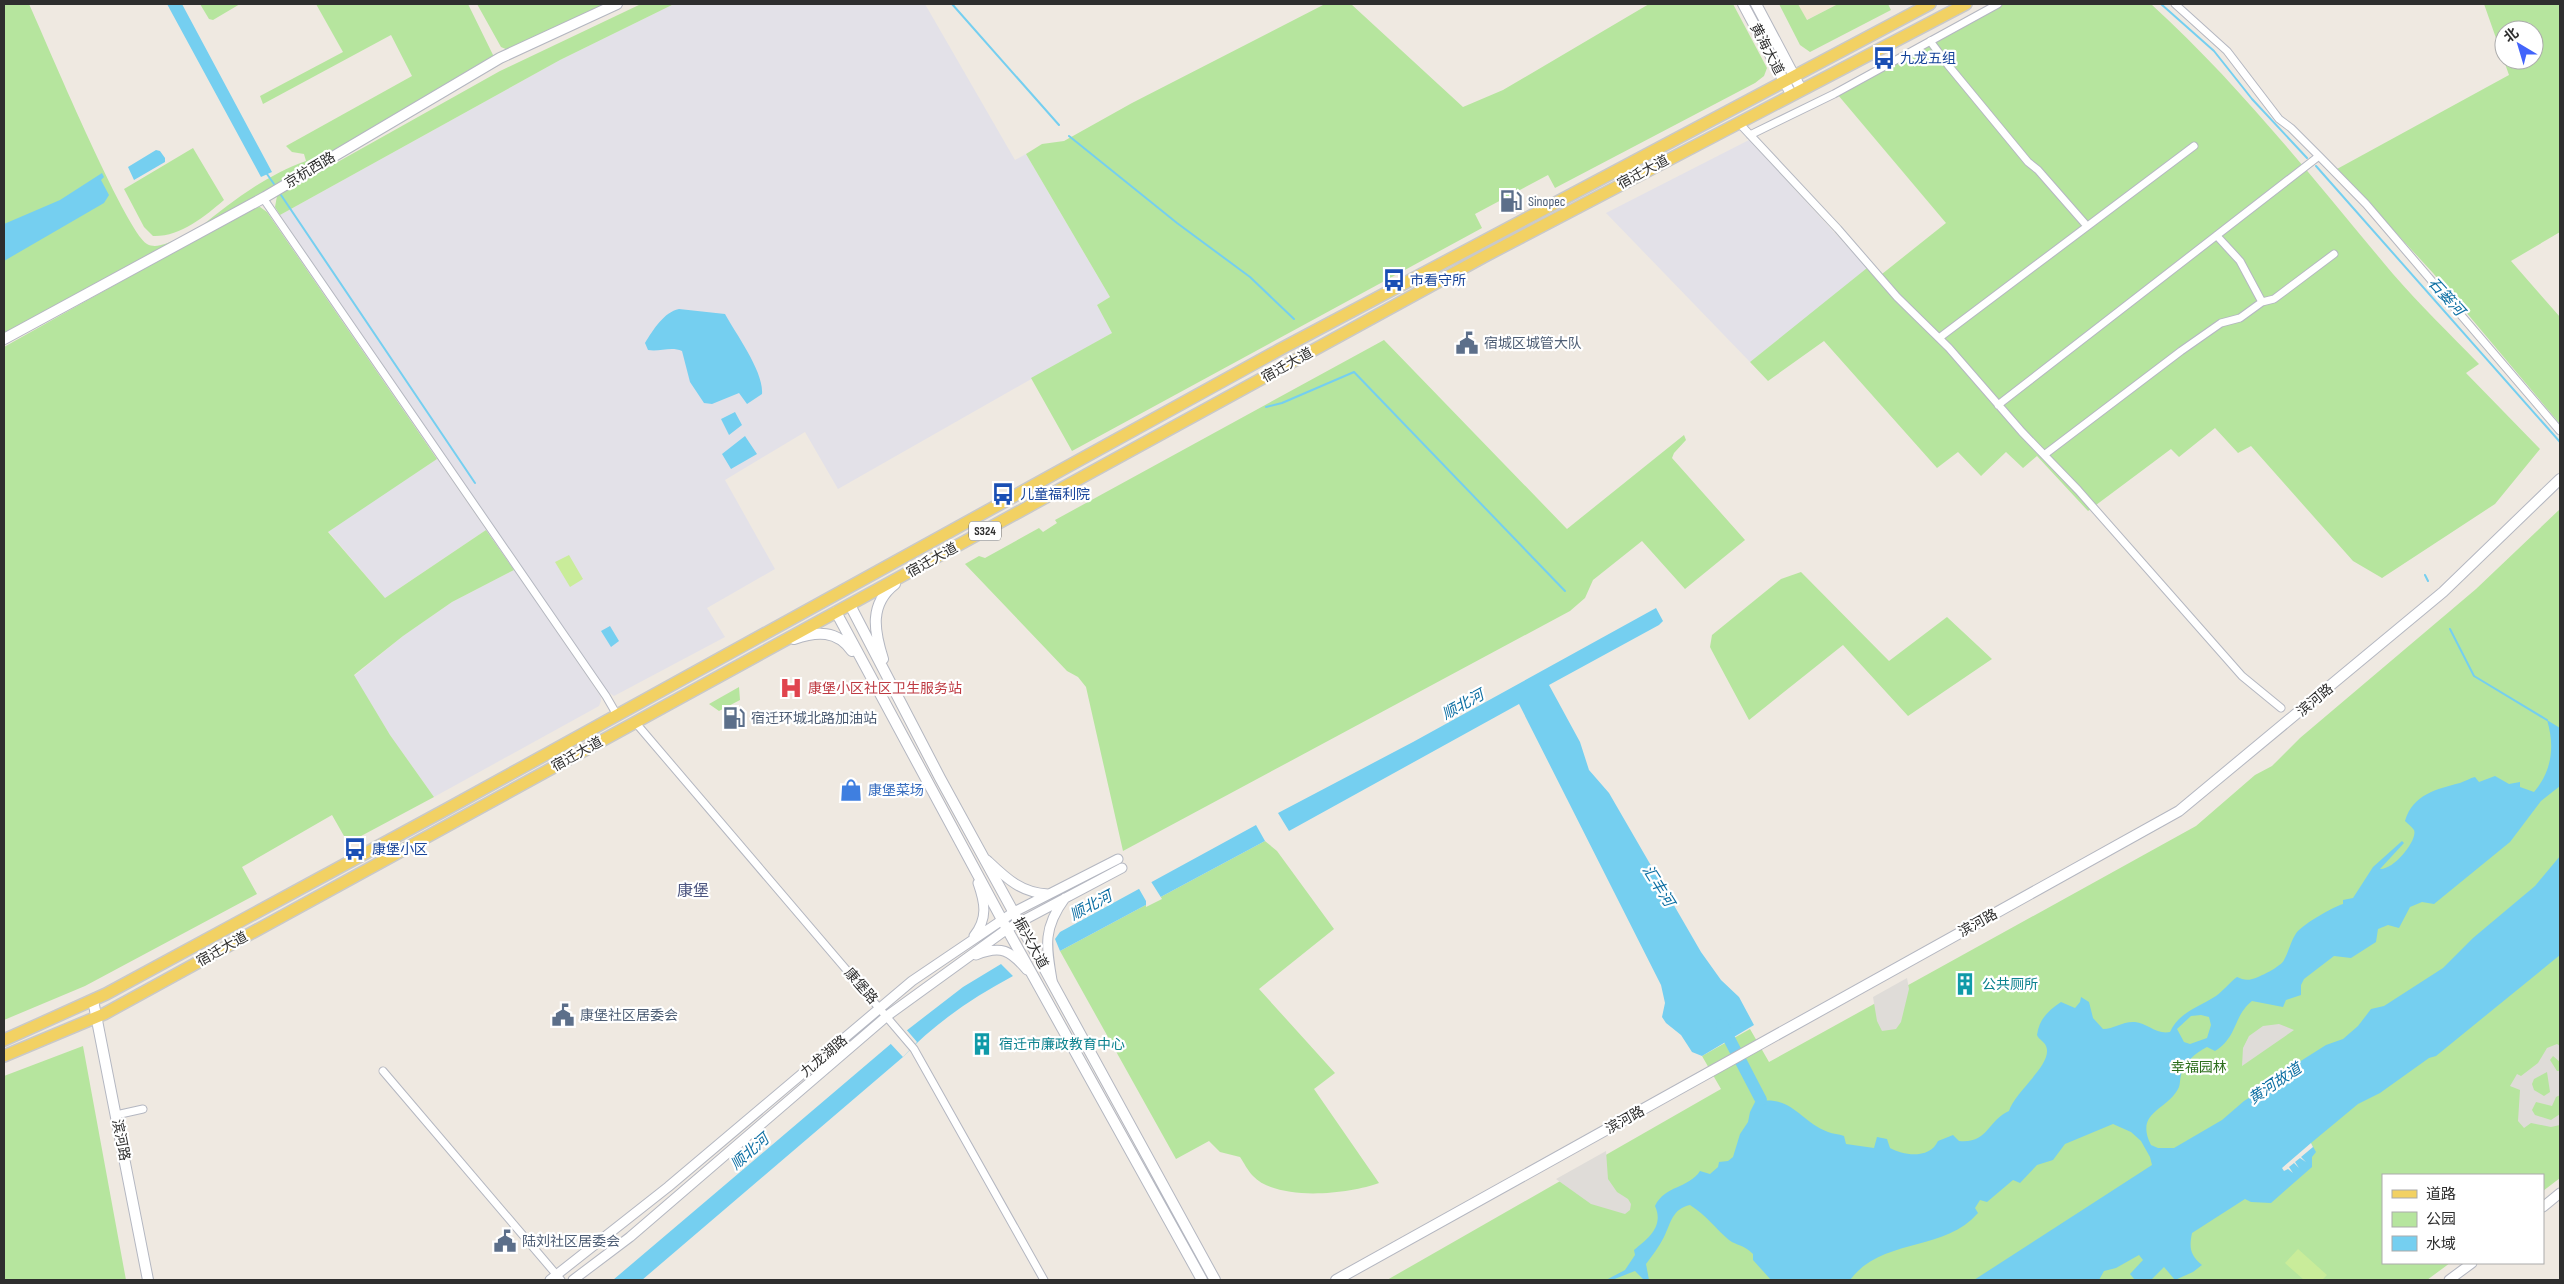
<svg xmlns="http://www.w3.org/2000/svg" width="2564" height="1284" viewBox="0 0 2564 1284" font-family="'Sofia Sans Condensed','Noto Sans SC',sans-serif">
<rect width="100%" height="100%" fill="#efe9e1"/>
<path fill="#e3e1e8" d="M674 4H925L1015 160 1026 154 1110 297 1097 305 1112 333 838 489 805 432 725 480 775 569 707 608 725 637 614 696 608 692 280 215 560 60Z
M1749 140 1868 269 1750 362 1606 213Z
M437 459 486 530 385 598 328 531Z
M514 570 601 697V701L599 706 434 797 390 735 354 676 403 636 452 602Z"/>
<path fill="#f0e6d1" d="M1798 4H1838L1806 20Z"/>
<path fill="#b6e59e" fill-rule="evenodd" d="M4 4H29C45 39 125 231 147 244 156 249 167 243 176 240L4 336Z
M200 4H240L213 20 209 19Z
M316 4H468L494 57 293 176 198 229C231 202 266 175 306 161L304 154 292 152 286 146 412 76 391 35 263 104 260 96 343 52Z
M477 4H609L508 50 501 47Z
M641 4H674L560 60 280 215 275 207 277 196 500 71Z
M1325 4H1351L1463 107 1503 90 1649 4H1733L1767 68 1764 76 1755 83 1555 188 1548 175 1475 214 1482 228 1072 451 1031 378 1112 333 1097 305 1110 297 1026 154 1042 144 1064 141 1132 103Z
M1779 4H1798L1807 20 1838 4H1888L1891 10 1810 52 1800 45Z
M2004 4H2151C2240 85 2315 181 2393 274 2420 305 2450 334 2479 364L2466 373 2540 449 2495 504 2382 578 2353 561 2251 446 2238 453 2215 428 2179 457 2171 449 2088 511 2037 456 2023 468 2006 452 1981 476 1958 452 1937 468 1824 341 1768 381 1750 362 1872 264 1882 274 1946 223 1838 95Z
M2484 4H2560V232L2511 261 2560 317V424L2433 273 2337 169 2509 75ZM2504 30H2534V60H2504Z
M193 148 224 200C204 217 180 237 153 236L144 227 124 189Z
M260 207 267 212 437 459 328 532 385 598 486 530 514 570 452 602 403 636 354 675 390 735 434 797 348 843 332 815 242 867 257 894 85 986 4 1020V347L252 208Z
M1384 340 1567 529 1684 435 1686 440 1674 453 1672 458 1745 540 1685 589 1642 541 1593 580 1585 598 1570 611 1123 851 1086 687 1078 677 1067 671 965 564 979 556 985 558 1039 528 1043 532 1057 523 1055 520Z
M2560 509V1178L2543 1191V1175H2383V1263H2450L2427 1280H1387L1721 1089 1702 1056 1750 1029 1769 1062 2196 826 2255 775 2272 766 2300 738 2476 589Z
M1801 572 1889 661 1947 617 1992 659 1908 716 1843 645 1749 720 1712 651 1710 647 1712 635 1781 579Z
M739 687 740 700 719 711 709 704Z
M1265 841 1277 851 1334 929 1259 989 1335 1073 1314 1089 1379 1183C1350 1194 1277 1202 1253 1176 1248 1171 1244 1163 1240 1157L1220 1152 1209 1141 1176 1159 1060 951Z
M83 1046 126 1280H4V1076Z"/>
<path fill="#c9ec9a" d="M569 555 583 579 570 587 555 562Z
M2298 1249 2327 1275 2322 1280H2304L2285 1263Z"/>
<path fill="#dfdcd8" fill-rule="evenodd" d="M1907 978 1909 989 1901 1022 1896 1029 1882 1031 1877 1021 1873 997Z
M2279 1024 2294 1030 2242 1066 2243 1048 2249 1036 2263 1026Z
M2557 1044 2560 1046V1062L2553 1056 2550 1060 2557 1071H2560V1095L2556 1097 2552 1106 2536 1102 2532 1110 2535 1115 2551 1120 2560 1114V1125L2551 1127 2531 1123 2524 1128 2518 1121 2520 1090 2510 1086 2517 1074 2521 1076 2538 1063 2547 1048ZM2547 1072 2550 1092 2544 1096 2534 1090 2532 1084 2534 1079Z
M1606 1151 1608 1179 1617 1192 1628 1199 1631 1204 1630 1210 1625 1214 1591 1204 1556 1179Z"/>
<path fill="#75cff0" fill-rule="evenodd" d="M167 4H182L272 172 261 177Z
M156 150 160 151 165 158V162L134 180 128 167Z
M102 173 104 177 101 180 109 195 104 203 4 261V224L60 200Z
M679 309 725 314C736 334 764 372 762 394L747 404 739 393 712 404 704 403 690 382 682 351C671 346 660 352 648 350L645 343C653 330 664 312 679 309Z
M735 412 742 425 729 435 721 419Z
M745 436 757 454 731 469 722 454Z
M1656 608 1663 621 1659 625 1549 685 1580 742 1589 770 1609 793 1701 952 1721 980 1739 997 1754 1025 1702 1056 1692 1052 1681 1035 1666 1023 1662 1017 1665 1003 1661 985 1519 704 1289 831 1278 813 1413 742Z
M610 626 619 641 611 647 601 631Z
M2547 720 2560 728V786L2541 801 2510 842 2434 904 2422 902 2410 907 2399 928 2388 925 2378 929 2376 942 2351 958 2334 956 2304 979 2301 985V995L2286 1000 2283 1007 2252 1001C2233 1016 2238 1037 2215 1051L2207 1047C2195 1053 2184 1063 2181 1075 2180 1079 2180 1084 2179 1087 2168 1111 2134 1111 2151 1145L2158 1148H2174L2222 1120 2244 1101 2279 1079 2280 1074 2326 1045 2343 1039 2358 1026 2371 1009 2384 1006 2443 968 2473 938 2535 886 2560 856V955L2436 1056 2429 1058 2380 1093 2358 1104 2311 1143 2316 1152 2312 1157V1167L2271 1203 2251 1202 2245 1199 2192 1233C2189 1248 2190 1255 2202 1265L2193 1272 2175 1280 2164 1267 2151 1280H2135L2130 1274 2143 1260 2139 1255 2116 1268 2104 1271 2099 1280H1974L2152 1165 2150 1157 2141 1141 2131 1132 2113 1124 2065 1144 2053 1160 2037 1165 2020 1183 2013 1180 1987 1202 1980 1200 1975 1208 1978 1213C1943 1253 1882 1237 1850 1280H1771L1753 1260V1254C1743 1244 1737 1246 1729 1240 1715 1228 1706 1215 1690 1205 1672 1209 1671 1223 1664 1237 1659 1247 1652 1256 1646 1264L1649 1280H1644L1635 1271 1612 1280H1606L1625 1270 1635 1255 1634 1250C1649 1238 1664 1226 1655 1206 1665 1185 1688 1189 1700 1171L1710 1174 1718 1167 1719 1162 1728 1161 1733 1157 1740 1134 1748 1122 1750 1112 1755 1102C1792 1094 1799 1121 1828 1132 1833 1134 1839 1134 1844 1136L1846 1144 1874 1148 1877 1137 1887 1139 1890 1148C1904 1156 1930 1159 1938 1141L1953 1135 1959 1141C1988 1144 1988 1120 2009 1111 2014 1092 2054 1064 2046 1046 2044 1041 2039 1040 2037 1035 2039 1019 2048 1011 2061 1002L2075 1008 2080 1002 2081 997 2089 1002 2093 1018 2103 1029C2114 1029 2123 1021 2135 1022 2147 1023 2157 1035 2170 1032 2179 1012 2199 1007 2216 996 2222 992 2230 982 2237 977 2242 979 2246 981 2252 979 2258 978 2282 966 2284 960 2289 951 2291 940 2297 932 2305 923 2331 908 2343 904V900L2353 898 2373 867 2402 841 2404 843 2380 869C2394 870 2418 840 2414 830 2412 827 2408 824 2405 821 2413 794 2437 789 2460 783 2466 781 2470 778 2475 777L2479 782 2495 776 2509 784 2520 782V787L2534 792C2552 771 2555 746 2547 720ZM2201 1015 2209 1017 2211 1025 2207 1038 2190 1044 2184 1042 2177 1029 2191 1016Z
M1256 825 1265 841 1060 951 1055 939 1060 932Z
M1001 964 1013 976C972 998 935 1023 903 1057L642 1280H613L906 1031 963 987Z"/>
<path fill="#efe9e1" d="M1150 880 1162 899 1146 907V901L1138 887Z
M905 1028 917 1042 903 1057 889 1042Z
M2311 1143 2313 1147 2301 1157 2306 1162 2300 1158 2295 1162 2299 1168 2294 1163 2289 1167 2293 1173 2288 1169 2284 1171 2282 1168Z"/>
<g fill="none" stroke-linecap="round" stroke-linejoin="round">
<path stroke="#75cff0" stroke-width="2" d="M952 4 1059 125
M2161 4 2214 51 2252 99 2307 158
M1069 136 1177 223 1250 277 1294 319
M2316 166 2560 442
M267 174 274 184
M281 195 475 483
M1266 407 1282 403 1354 372 1565 591
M2425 575 2428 581
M2450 629 2474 676 2547 720"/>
<path stroke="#75cff0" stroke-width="12" d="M1722 1025 1761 1100"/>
<defs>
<path id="minor" d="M1930 41 1948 65 2028 162 2038 170 2087 226
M1738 122 1838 229 1897 297 1949 348 2022 432 2078 490 2242 676 2281 708
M1750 135 1834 94 1998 4
M2319 156 2366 204 2560 431
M263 198 606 696 617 715
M2217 236 2240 261 2262 302
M1939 338 2194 146
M1998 405 2319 156 2291 128 2279 119 2227 51 2175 4
M2044 455 2181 351 2221 323 2240 318 2262 302 2274 299 2334 254
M635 722 914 1049 1044 1280
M383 1071 561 1280
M116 1115 143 1109"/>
<path id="tertiary" d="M987 860C1006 878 1021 893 1048 894
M974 936C988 918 985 903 978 883
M976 955C1001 945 1010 950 1027 970
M1052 980C1046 945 1043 928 1065 898
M2543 1207 2560 1193
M550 1280 668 1187 912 981 1014 912 1118 859
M573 1280 630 1237 887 1016 1007 929 1122 868
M2449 1280 2472 1263"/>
<path id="secondary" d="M1743 4 1791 94
M1756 4 1801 89
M4 339 265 197 500 58 617 4
M850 605 940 778 1215 1280
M836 612 1007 929 1202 1280
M794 639C817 631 837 630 852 651
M883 659C874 631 869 604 895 584
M93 1000 148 1280
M1336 1280 2179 811 2443 592 2560 479"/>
<path id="primary" d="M4 1040 106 994 447 809 1279 350 1930 4
M4 1056 104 1014 1485 256 1966 4"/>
</defs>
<use href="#minor" stroke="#b4b7c1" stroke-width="9"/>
<use href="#tertiary" stroke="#b4b7c1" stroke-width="11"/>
<use href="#secondary" stroke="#b4b7c1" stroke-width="12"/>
<use href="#primary" stroke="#c9c9c9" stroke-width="14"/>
<use href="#minor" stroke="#fff" stroke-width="7"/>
<use href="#tertiary" stroke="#fff" stroke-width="9"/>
<use href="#secondary" stroke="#fff" stroke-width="10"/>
<use href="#primary" stroke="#f2d163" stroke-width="11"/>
</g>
<defs>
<symbol id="bus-bare" viewBox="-9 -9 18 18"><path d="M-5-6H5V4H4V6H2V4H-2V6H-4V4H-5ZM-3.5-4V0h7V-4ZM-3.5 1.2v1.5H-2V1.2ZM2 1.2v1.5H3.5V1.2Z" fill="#1a4fb4" stroke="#fff" stroke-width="2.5" paint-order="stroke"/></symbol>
<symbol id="fuel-bare" viewBox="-9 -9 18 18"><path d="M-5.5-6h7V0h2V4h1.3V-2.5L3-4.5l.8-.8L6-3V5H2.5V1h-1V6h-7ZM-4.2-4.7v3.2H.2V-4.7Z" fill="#5c6f8a" stroke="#fff" stroke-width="2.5" paint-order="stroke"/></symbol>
<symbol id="civic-bare" viewBox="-9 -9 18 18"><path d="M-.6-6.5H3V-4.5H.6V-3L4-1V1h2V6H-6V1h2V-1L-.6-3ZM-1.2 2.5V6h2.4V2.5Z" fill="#5c6f8a" stroke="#fff" stroke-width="2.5" paint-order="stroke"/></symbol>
<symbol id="hospital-bare" viewBox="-9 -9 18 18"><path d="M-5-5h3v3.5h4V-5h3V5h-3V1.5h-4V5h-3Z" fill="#e0444e" stroke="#fff" stroke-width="2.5" paint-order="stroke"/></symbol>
<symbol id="shop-bare" viewBox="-9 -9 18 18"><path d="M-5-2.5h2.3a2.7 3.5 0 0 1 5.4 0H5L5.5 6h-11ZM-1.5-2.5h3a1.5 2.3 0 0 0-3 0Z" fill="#3f7fe0" stroke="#fff" stroke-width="2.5" paint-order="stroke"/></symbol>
<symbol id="building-bare" viewBox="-9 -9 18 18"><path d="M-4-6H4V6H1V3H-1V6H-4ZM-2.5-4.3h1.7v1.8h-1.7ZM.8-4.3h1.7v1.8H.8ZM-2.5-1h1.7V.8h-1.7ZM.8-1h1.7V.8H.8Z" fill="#0f9aa8" stroke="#fff" stroke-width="2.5" paint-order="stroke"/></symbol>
</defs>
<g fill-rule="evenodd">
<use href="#bus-bare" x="1868" y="42" width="32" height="32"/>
<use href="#fuel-bare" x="1495" y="185" width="32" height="32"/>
<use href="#bus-bare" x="1378" y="264" width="32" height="32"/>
<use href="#civic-bare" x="1451" y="327" width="32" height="32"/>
<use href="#bus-bare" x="987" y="478" width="32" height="32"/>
<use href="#hospital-bare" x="775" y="672" width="32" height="32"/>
<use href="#fuel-bare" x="718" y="702" width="32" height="32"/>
<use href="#shop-bare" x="835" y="774" width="32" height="32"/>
<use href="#bus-bare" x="339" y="833" width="32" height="32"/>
<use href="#building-bare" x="1949" y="968" width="32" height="32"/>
<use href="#civic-bare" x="547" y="999" width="32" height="32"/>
<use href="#building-bare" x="966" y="1028" width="32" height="32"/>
<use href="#civic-bare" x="489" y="1225" width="32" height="32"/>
</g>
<g text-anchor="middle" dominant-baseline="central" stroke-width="4.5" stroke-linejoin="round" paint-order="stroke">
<rect fill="#fff" stroke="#6d6d6d" stroke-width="1" x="969" y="521.5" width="32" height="19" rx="4"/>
<g font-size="12" font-weight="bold" fill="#2e2e2e">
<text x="985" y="531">S324</text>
</g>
<g font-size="14" fill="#2e2e2e" stroke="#fff">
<text transform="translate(1767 49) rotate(62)">黄海大道</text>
<text transform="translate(310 170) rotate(-31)">京杭西路</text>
<text transform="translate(1643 172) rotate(-28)">宿迁大道</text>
<text transform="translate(1287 365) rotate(-29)">宿迁大道</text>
<text transform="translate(932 560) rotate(-29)">宿迁大道</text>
<text transform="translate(2315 700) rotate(-40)">滨河路</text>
<text transform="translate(577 754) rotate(-29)">宿迁大道</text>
<text transform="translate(1978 923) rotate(-29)">滨河路</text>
<text transform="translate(1031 943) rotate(61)">振兴大道</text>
<text transform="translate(222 949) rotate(-29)">宿迁大道</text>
<text transform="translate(861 986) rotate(49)">康堡路</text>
<text transform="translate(824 1056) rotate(-40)">九龙湖路</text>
<text transform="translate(1625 1120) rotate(-29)">滨河路</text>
<text transform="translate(121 1140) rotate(79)">滨河路</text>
</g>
<g font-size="14" fill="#164399" stroke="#fff" text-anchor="start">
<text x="1900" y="58">九龙五组</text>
<text x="1410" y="280">市看守所</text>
<text x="1020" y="494">儿童福利院</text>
<text x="372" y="849">康堡小区</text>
</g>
<g font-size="14" fill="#4e5e75" stroke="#fff" text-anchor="start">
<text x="1528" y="201">Sinopec</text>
<text x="1484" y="343">宿城区城管大队</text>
<text x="751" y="718">宿迁环城北路加油站</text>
<text x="580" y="1015">康堡社区居委会</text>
<text x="522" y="1241">陆刘社区居委会</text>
</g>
<g font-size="14" fill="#be3a42" stroke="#fff" text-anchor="start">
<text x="808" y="688">康堡小区社区卫生服务站</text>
</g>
<g font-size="14" fill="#366cbe" stroke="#fff" text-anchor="start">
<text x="868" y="790">康堡菜场</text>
</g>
<g font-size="14" fill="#0d838f" stroke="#fff" text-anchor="start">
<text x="1982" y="984">公共厕所</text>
<text x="999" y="1044">宿迁市廉政教育中心</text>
</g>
<g font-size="14" fill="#2c6e1b" stroke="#fff">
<text x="2199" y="1067">幸福园林</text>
</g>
<g font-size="15" font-style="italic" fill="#0d6fa3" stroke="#fff">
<text transform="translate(2446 297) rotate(48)">石篓河</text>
<text transform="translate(1463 705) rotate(-29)">顺北河</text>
<text transform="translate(1658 886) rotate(58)">汇丰河</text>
<text transform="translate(1091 906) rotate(-28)">顺北河</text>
<text transform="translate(2275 1084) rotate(-34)">黄河故道</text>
<text transform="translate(750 1152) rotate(-41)">顺北河</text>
</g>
<g font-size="16" fill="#4d5680" stroke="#fff">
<text x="693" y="891">康堡</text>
</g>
</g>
<rect width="2564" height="1284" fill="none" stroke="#2e2e2e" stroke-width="10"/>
<rect x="2382" y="1174" width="162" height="90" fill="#ffffff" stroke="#ababab"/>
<rect x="2392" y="1190" width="25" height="8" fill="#f2d163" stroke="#ababab"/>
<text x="2426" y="1199" font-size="15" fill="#2e2e2e">道路</text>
<rect x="2392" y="1212" width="25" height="15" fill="#b6e59e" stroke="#ababab"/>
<text x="2426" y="1224" font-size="15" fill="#2e2e2e">公园</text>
<rect x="2392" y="1236" width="25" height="15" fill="#75cff0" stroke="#ababab"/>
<text x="2426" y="1249" font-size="15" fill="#2e2e2e">水域</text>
<g transform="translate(2519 45) rotate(322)"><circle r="24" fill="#ffffff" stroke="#ababab"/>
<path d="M0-4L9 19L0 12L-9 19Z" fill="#4264fb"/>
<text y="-8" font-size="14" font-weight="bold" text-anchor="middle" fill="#2e2e2e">北</text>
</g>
</svg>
